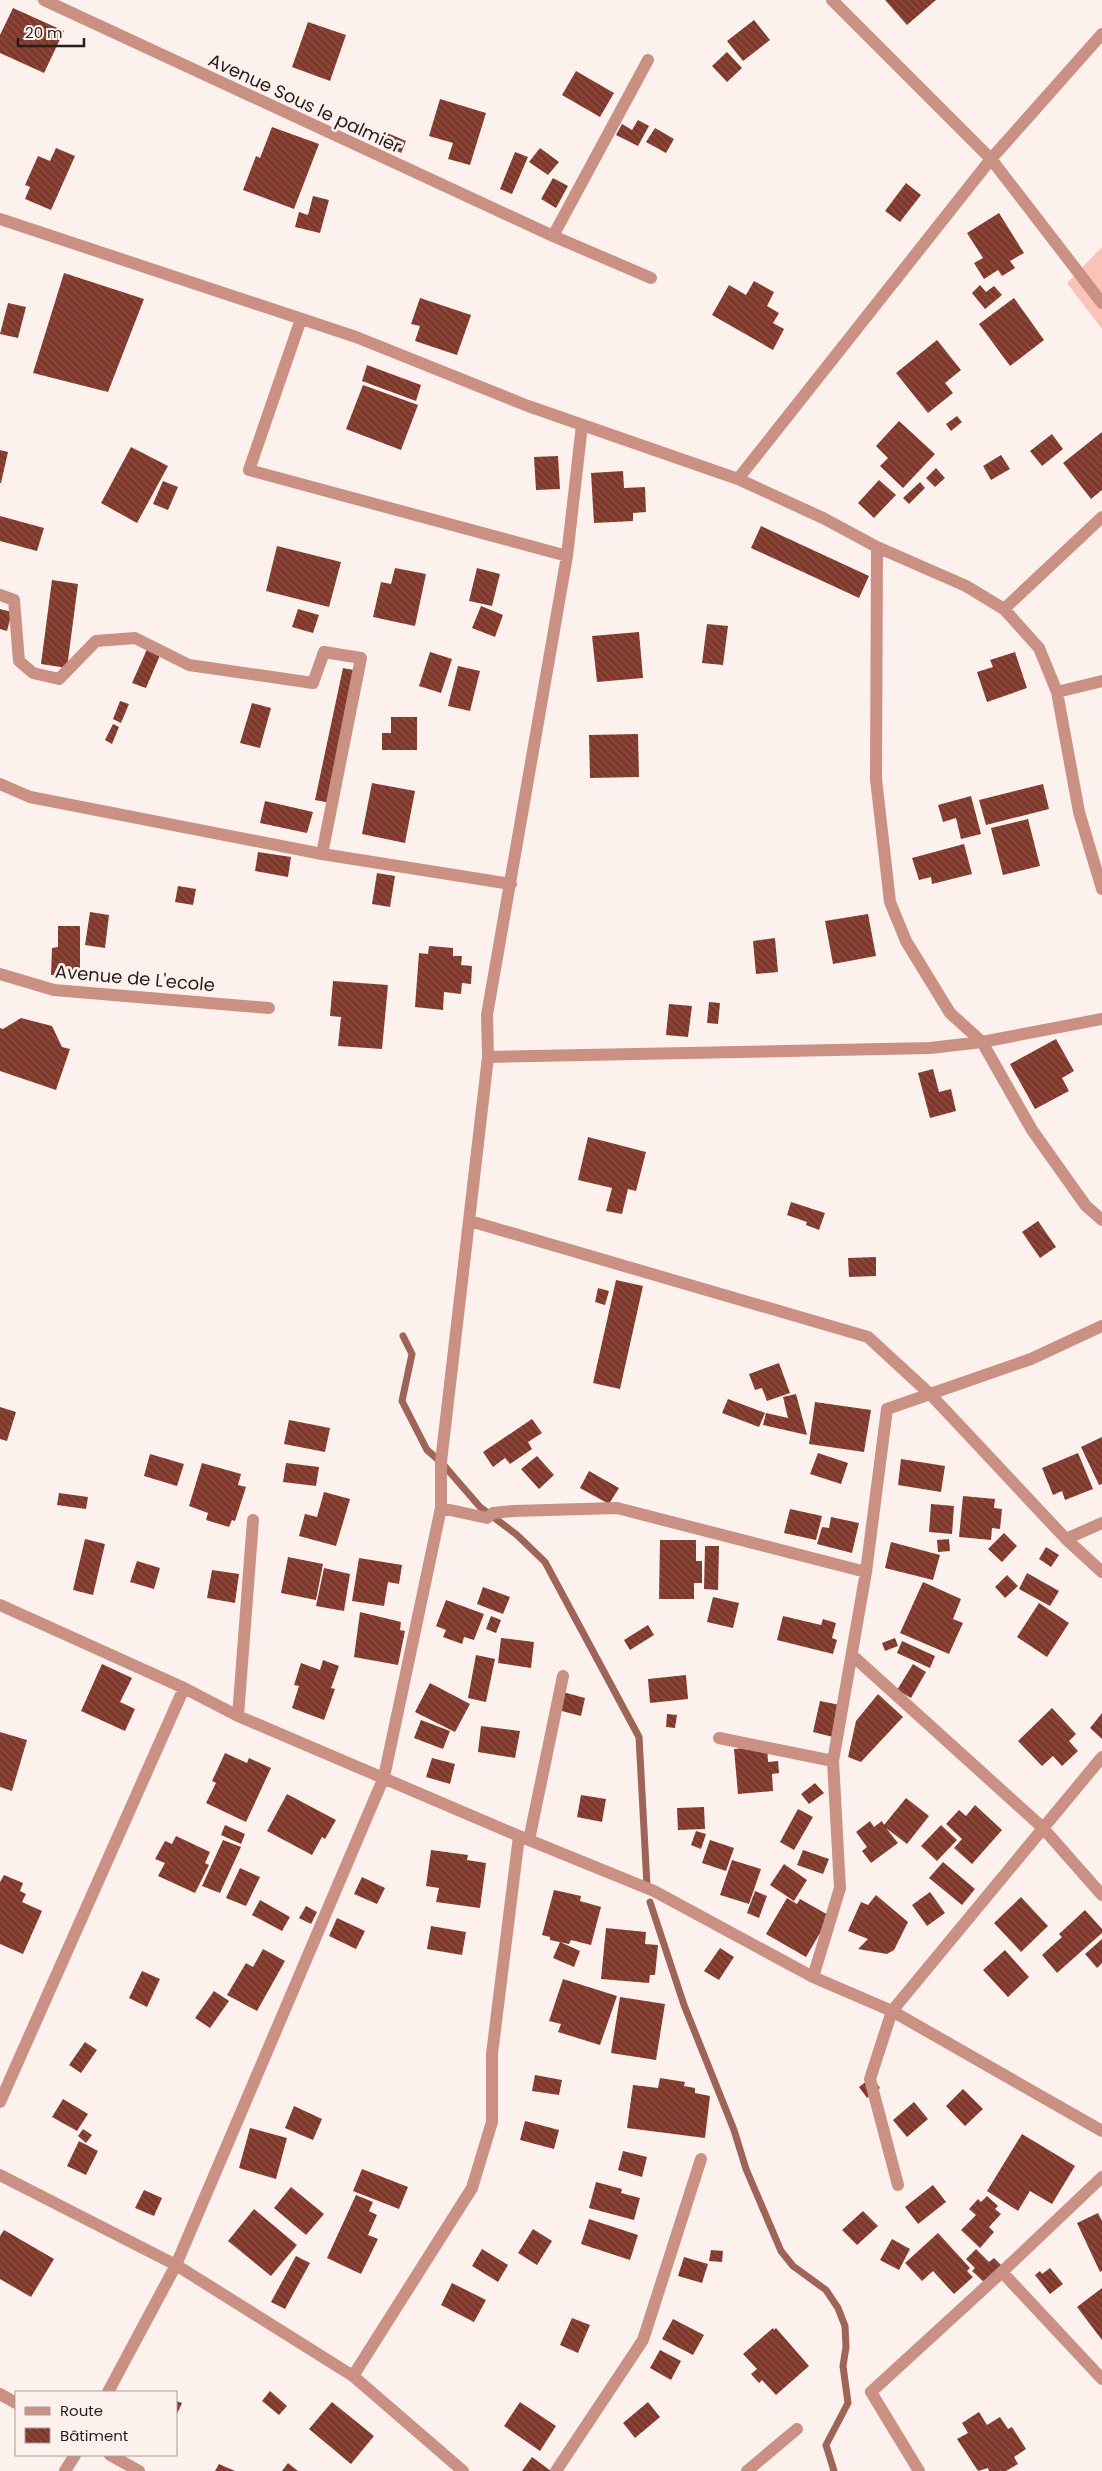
<svg xmlns="http://www.w3.org/2000/svg" width="1102" height="2471" viewBox="0 0 1102 2471" font-family="Poppins,sans-serif">
<defs>
<pattern id="building-back-hatch" width="6" height="6" patternUnits="userSpaceOnUse" patternTransform="scale(1.25)"><rect width="6" height="6" fill="#80382b"/><path d="M-1 5l2 2M0 0l6 6M5-1l2 2" fill="none" stroke="#8c5248"/></pattern>
</defs>
<rect width="100%" height="100%" fill="#fdf1ee"/>
<path fill="#f9c3b7" d="M1102 247V329L1067 283Z"/>
<g fill="none" stroke-linecap="round" stroke-linejoin="round">
<path stroke="#9e6458" stroke-width="7" d="M403 1336 412 1354 402 1401 427 1450 441 1462 480 1507 517 1535 545 1562 639 1737 647 1885
M650 1902 684 2005 734 2130 746 2169 781 2251 793 2266 826 2290 838 2308 845 2326 846 2347 843 2366 848 2403 826 2445 834 2471"/>
</g>
<path fill="url(#building-back-hatch)" d="M885 0H936L907 25Z
M13 8 64 31 44 73 0 53V35Z
M754 20 770 40 743 61 727 41Z
M308 22 346 35 330 81 292 67Z
M727 52 742 68 727 82 712 66Z
M576 71 614 93 600 117 562 95Z
M440 99 486 113 470 165 448 159 453 143 429 136Z
M638 120 649 126 638 146 616 135 622 124 632 130Z
M272 127 319 144 294 209 243 190 256 156 260 158Z
M655 128 674 139 666 153 646 142Z
M385 132 406 141 401 153 380 143Z
M56 148 75 156 51 210 25 199 30 187 25 185 38 156 50 161Z
M540 148 559 162 548 175 529 162Z
M515 152 528 157 512 194 500 189Z
M553 178 568 186 556 208 541 199Z
M906 183 921 195 900 222 885 211Z
M313 196 329 200 320 233 295 227 299 212 308 215Z
M999 213 1024 253 1010 261 1015 268 1002 276 998 270 984 279 974 263 983 258 967 233Z
M64 273 144 299 108 392 33 373Z
M754 281 774 292 767 306 779 313 773 323 784 329 773 350 712 315 729 285 746 295Z
M980 285 986 292 994 286 1002 295 985 309 972 293Z
M420 298 471 315 457 355 415 341 420 326 411 324Z
M1014 298 1044 340 1010 366 979 324Z
M8 303 26 307 18 338 0 334Z
M937 340 961 370 945 383 953 393 928 413 896 373Z
M367 365 421 385 416 401 362 381Z
M363 385 418 405 401 450 346 429Z
M957 416 962 422 951 431 946 424Z
M899 421 935 454 903 488 880 466 888 458 876 446Z
M1102 432V490L1091 499 1063 463Z
M1052 434 1063 449 1042 466 1030 451Z
M131 447 168 466 137 523 101 503Z
M0 450 8 452 1 483H0Z
M1001 455 1010 469 991 480 983 466Z
M558 456 560 489 536 490 534 457Z
M936 468 945 478 935 487 926 478Z
M623 471 624 488 645 487 646 512 633 513V521L594 523 591 473Z
M879 480 896 495 874 518 858 503Z
M163 481 178 487 168 510 153 504Z
M920 482 925 488 909 504 903 498Z
M0 516 44 528 37 551 0 541Z
M761 526 869 576 859 598 751 548Z
M277 546 341 562 329 607 266 591Z
M395 568 426 574 415 626 373 617 381 582 391 584Z
M477 568 500 574 492 606 469 601Z
M52 580 78 584 67 668 41 664Z
M481 606 503 615 495 637 472 628Z
M0 609 12 612 7 631 0 629Z
M298 609 319 615 313 633 292 627Z
M707 624 728 626 723 665 702 663Z
M639 632 643 678 597 682 592 636Z
M148 647 161 653 146 688 132 683Z
M430 652 452 659 441 693 419 686Z
M1015 652 1027 688 987 702 977 672 993 667 990 660Z
M458 666 480 671 470 711 448 706Z
M343 668 364 672 336 804 315 800Z
M120 701 129 704 121 723 113 719Z
M252 703 271 708 260 748 240 743Z
M391 717H417V750H382V733H391Z
M113 724 119 727 112 744 105 740Z
M638 734 639 777 590 778 589 735Z
M372 783 415 791 405 843 362 834Z
M1043 784 1049 809 986 825 979 800Z
M971 796 981 834 961 839 956 818 943 822 938 805Z
M265 801 313 812 307 833 260 823Z
M1028 819 1040 866 1003 875 991 828Z
M964 844 972 874 932 884 931 877 919 880 912 858Z
M258 852 291 857 288 877 255 871Z
M377 873 395 876 390 907 372 904Z
M178 886 196 889 193 905 175 902Z
M90 912 109 915 105 948 85 945Z
M868 914 876 956 833 964 825 921Z
M58 926H80V976L51 975 52 948 58 947Z
M775 938 778 972 756 974 753 941Z
M429 946 453 948V956H462L461 965 472 966 471 984 462 983 461 994 444 992 443 1010 415 1007 419 953 428 954Z
M333 981 388 985 382 1049 338 1046 341 1017 330 1016Z
M709 1002 720 1003 718 1024 707 1023Z
M669 1004 692 1006 688 1037 666 1035Z
M21 1018 52 1026 62 1047 70 1049 56 1090 0 1071V1028L3 1029Z
M1056 1039 1074 1071 1062 1078 1069 1091 1035 1109 1010 1064Z
M933 1069 939 1092 951 1089 956 1111 930 1118 918 1073Z
M588 1137 646 1152 636 1191 628 1189 622 1214 606 1211 612 1188 578 1180Z
M791 1202 825 1213 819 1230 806 1225 807 1222 787 1215Z
M1038 1221 1056 1247 1040 1258 1022 1232Z
M876 1257V1276L849 1277 848 1258Z
M616 1280 643 1286 620 1389 593 1383Z
M598 1288 609 1291 605 1305 595 1302Z
M779 1363 790 1393 767 1401 762 1388 755 1390 749 1374Z
M796 1394 807 1435 763 1425 766 1413 788 1418 783 1397Z
M728 1399 765 1413 759 1427 722 1413Z
M815 1402 871 1410 864 1452 809 1444Z
M0 1407 16 1412 7 1441 0 1439Z
M532 1419 542 1433 528 1442 532 1449 510 1464 505 1458 493 1467 483 1452Z
M289 1420 330 1428 325 1452 284 1444Z
M1102 1437V1484L1099 1485 1081 1447Z
M818 1453 848 1463 841 1484 810 1474Z
M1078 1453 1093 1489 1065 1500 1062 1491 1053 1495 1042 1468Z
M150 1454 184 1464 177 1486 144 1476Z
M537 1456 554 1475 539 1489 521 1469Z
M901 1459 945 1466 941 1492 898 1485Z
M202 1463 241 1474 238 1485 246 1487 235 1521 232 1520 229 1527 206 1520 208 1513 189 1506Z
M286 1463 319 1467 316 1486 283 1482Z
M589 1471 619 1488 609 1504 580 1488Z
M324 1492 350 1499 336 1546 299 1536 305 1514 317 1517Z
M59 1493 88 1497 86 1509 57 1505Z
M963 1496 995 1499 994 1508 1002 1509 1000 1529 992 1528 991 1540 959 1537Z
M931 1504 954 1506 952 1534 929 1532Z
M790 1509 822 1516 816 1540 784 1533Z
M831 1517 859 1523 852 1553 817 1544 822 1527 829 1528Z
M1004 1533 1017 1546 1002 1562 988 1549Z
M85 1539 105 1544 93 1595 73 1590Z
M949 1539 950 1551 938 1552 937 1540Z
M660 1540H696V1561H702V1583H694V1599H659Z
M891 1542 940 1555 933 1580 885 1568Z
M705 1546H719L718 1590 704 1589Z
M1046 1547 1059 1555 1051 1567 1039 1559Z
M288 1557 323 1564 316 1600 281 1593Z
M359 1558 402 1565 399 1584 388 1582 384 1606 352 1601Z
M137 1561 160 1568 154 1589 130 1582Z
M324 1568 350 1574 344 1611 316 1606Z
M212 1570 239 1574 235 1603 207 1598Z
M1027 1573 1059 1591 1050 1606 1019 1589Z
M1007 1575 1018 1586 1005 1598 995 1587Z
M923 1582 961 1599 953 1619 963 1623 949 1654 900 1633Z
M483 1587 510 1597 503 1614 477 1604Z
M713 1597 739 1603 733 1628 707 1622Z
M446 1600 484 1614 474 1640 464 1637 462 1644 443 1637 446 1630 436 1626Z
M1039 1603 1069 1623 1047 1657 1017 1637Z
M360 1612 401 1622 400 1630 405 1631 398 1665 354 1657Z
M491 1616 501 1620 496 1633 486 1629Z
M783 1616 821 1625 823 1619 836 1623 832 1638 837 1640 833 1654 777 1640Z
M648 1625 654 1635 630 1650 624 1640Z
M501 1638 534 1642 531 1668 498 1663Z
M895 1638 898 1646 885 1651 882 1643Z
M902 1641 935 1656 930 1668 897 1653Z
M476 1655 495 1659 486 1702 468 1698Z
M323 1660 339 1666 331 1688 335 1689 324 1720 292 1708 299 1686 294 1685 301 1663 320 1670Z
M102 1664 132 1678 120 1702 135 1709 125 1731 81 1711Z
M913 1664 926 1672 911 1698 897 1690Z
M686 1675 688 1699 650 1703 648 1679Z
M430 1683 470 1704 455 1732 415 1712Z
M563 1692 585 1698 581 1716 558 1710Z
M878 1694 903 1717 861 1762 848 1757 856 1721Z
M820 1701 840 1705 833 1737 813 1732Z
M1052 1708 1076 1734 1069 1741 1078 1751 1062 1766 1053 1756 1042 1766 1018 1741Z
M1102 1713V1739L1090 1728Z
M667 1714 677 1715 675 1728 666 1727Z
M421 1720 450 1731 443 1749 414 1738Z
M481 1726 520 1731 515 1758 478 1752Z
M0 1732 27 1740 12 1791 0 1787Z
M767 1746 768 1762 778 1761 779 1773 772 1774 773 1791 738 1794 734 1749Z
M225 1753 247 1763 249 1758 271 1768 246 1822 206 1803 216 1783 212 1781Z
M432 1758 455 1764 450 1784 426 1777Z
M815 1783 824 1793 809 1804 801 1794Z
M287 1794 336 1820 325 1839 322 1837 312 1855 267 1831Z
M581 1795 606 1799 602 1822 577 1817Z
M906 1798 929 1816 907 1844 886 1828 898 1843 871 1863 862 1851 867 1847 856 1832 870 1821 874 1827 882 1821 884 1825Z
M975 1805 1002 1830 972 1864 954 1848 962 1839 946 1824 959 1810 966 1816Z
M704 1807 705 1829 678 1830 677 1808Z
M798 1809 813 1817 794 1850 780 1842Z
M225 1825 245 1834 241 1844 221 1835Z
M941 1825 957 1840 937 1861 921 1846Z
M696 1831 706 1834 701 1849 691 1845Z
M176 1836 210 1852 205 1863 209 1865 195 1893 158 1876 165 1863 155 1859 165 1841 172 1844Z
M223 1840 241 1847 220 1893 202 1886Z
M710 1840 734 1848 726 1871 702 1863Z
M431 1850 468 1855 467 1860 486 1863 480 1908 436 1902 439 1888 426 1886Z
M803 1850 829 1859 823 1874 797 1865Z
M732 1860 761 1869 749 1904 720 1895Z
M943 1862 975 1889 962 1905 929 1878Z
M784 1864 807 1880 794 1901 770 1885Z
M240 1868 260 1877 246 1906 226 1898Z
M4 1875 23 1883 20 1891 26 1894 22 1902 42 1911 23 1954 0 1944V1882Z
M362 1877 385 1888 377 1904 354 1894Z
M554 1890 581 1896 580 1901 601 1907 591 1945 571 1940 569 1944 550 1940V1937L542 1935Z
M755 1891 767 1896 759 1918 747 1913Z
M930 1892 945 1913 927 1926 912 1905Z
M876 1895 908 1922 894 1950 887 1954 858 1949 868 1939 848 1931 861 1902 868 1905Z
M1021 1897 1048 1926 1021 1952 994 1923Z
M787 1898 797 1904 800 1899 830 1916 806 1957 766 1934Z
M260 1900 290 1917 282 1931 252 1915Z
M306 1906 317 1912 311 1924 299 1918Z
M1085 1910 1102 1929V1933L1057 1973 1042 1955 1062 1937 1059 1934Z
M337 1918 365 1931 356 1949 329 1936Z
M431 1926 466 1932 462 1955 427 1949Z
M606 1928 646 1932 645 1944 658 1945 655 1975H650L649 1983 601 1979Z
M1102 1939V1963L1097 1968 1085 1954Z
M560 1942 580 1951 574 1967 553 1958Z
M720 1948 734 1957 719 1980 704 1971Z
M263 1949 285 1961 257 2011 227 1995 246 1963 253 1967Z
M1005 1950 1029 1977 1008 1997 983 1970Z
M142 1971 160 1979 147 2007 129 1998Z
M563 1979 617 1996 600 2045 558 2032 561 2024 549 2021Z
M214 1991 229 2001 210 2028 195 2018Z
M620 1997 665 2004 656 2060 611 2053Z
M85 2042 97 2050 81 2073 69 2065Z
M535 2075 562 2080 559 2095 532 2091Z
M872 2077 880 2088 867 2098 859 2087Z
M660 2078 685 2082 684 2086 695 2088V2093L710 2096 705 2138 627 2128 633 2085 658 2088Z
M963 2089 983 2109 965 2126 946 2106Z
M63 2099 88 2114 77 2131 52 2117Z
M914 2102 928 2119 907 2137 893 2120Z
M294 2106 322 2119 313 2140 285 2128Z
M525 2121 559 2130 554 2149 520 2140Z
M250 2128 287 2138 276 2179 239 2168Z
M83 2129 92 2135 86 2143 78 2136Z
M1022 2134 1075 2166 1052 2204 1030 2191 1018 2211 987 2191Z
M79 2141 98 2151 86 2175 67 2166Z
M623 2151 647 2157 642 2177 618 2170Z
M362 2169 408 2187 399 2209 353 2191Z
M596 2182 622 2189 621 2193 640 2198 634 2220 589 2208Z
M933 2185 946 2202 918 2224 905 2207Z
M291 2187 324 2214 306 2235 274 2208Z
M144 2190 162 2198 154 2216 135 2208Z
M356 2195 373 2202 369 2211 377 2215 368 2235 378 2239 361 2274 327 2258Z
M987 2196 998 2206 995 2209 1001 2214 989 2227 994 2232 980 2248 961 2230 976 2215 969 2209 978 2199 981 2202Z
M254 2209 297 2245 271 2276 228 2241Z
M863 2211 878 2226 857 2245 842 2230Z
M1098 2213 1102 2221V2271L1100 2272 1077 2223Z
M589 2219 638 2235 630 2260 581 2244Z
M533 2229 552 2241 537 2265 518 2253Z
M4 2230 54 2259 31 2297 0 2279V2236Z
M938 2233 970 2268 967 2271 973 2277 954 2294 933 2271 922 2281 905 2263Z
M892 2239 910 2249 899 2270 880 2260Z
M482 2249 508 2265 498 2282 472 2266Z
M976 2249 989 2262 994 2258 1003 2267 986 2284 972 2271 975 2268 966 2259Z
M711 2250 723 2251 722 2262 709 2261Z
M296 2256 310 2263 285 2309 271 2302Z
M684 2257 708 2264 702 2283 678 2276Z
M1050 2268 1063 2284 1050 2294 1035 2275 1040 2271 1042 2274Z
M452 2283 486 2300 474 2322 441 2305Z
M1102 2288V2340L1077 2307Z
M572 2318 590 2325 578 2353 560 2345Z
M673 2319 704 2335 693 2355 662 2339Z
M773 2328 774 2330 776 2328 809 2366 776 2395 762 2380 759 2383 751 2374 757 2369 743 2354Z
M660 2350 681 2361 671 2380 650 2368Z
M270 2391 287 2406 279 2415 262 2401Z
M176 2401 182 2403 176 2416Z
M332 2402 374 2436 351 2464 309 2429Z
M520 2402 556 2426 540 2451 504 2426Z
M648 2402 660 2417 635 2438 623 2423Z
M979 2412 987 2425 1000 2417 1008 2429 1012 2427 1026 2449 1014 2457 1018 2464 1006 2471H989L988 2468 978 2471 957 2439 968 2433 962 2423Z
M532 2457 551 2471H522Z
M288 2463 298 2471H282Z
M219 2464 235 2471H215Z"/>
<g fill="none" stroke-linecap="round" stroke-linejoin="round">
<path stroke="#ca9084" stroke-width="12" d="M44 0 553 236 651 278
M832 0 991 159 1102 303
M0 219 356 337 528 406 738 479 823 518 877 547 966 586 1004 609 1039 648 1057 692 1079 812 1102 889
M553 236 648 60
M301 319 249 470 567 556
M738 479 991 159 1102 34
M877 547 876 779 890 902 906 941 950 1013 982 1042 1032 1130 1086 1206 1102 1220
M0 595 14 600 19 661 33 673 59 679 96 641 135 638 189 665 313 683 324 652 361 658 322 854
M1004 609 1102 517
M1057 692 1102 681
M0 784 30 797 322 854 511 884
M0 974 54 990 269 1008
M488 1057 930 1048 982 1042 1102 1019
M470 1221 868 1337 931 1395 1066 1539 1102 1572
M441 1508 487 1518 493 1513 513 1511 617 1508 866 1572
M1066 1539 1102 1523
M0 1605 184 1688 238 1716 519 1836 654 1891 813 1977 892 2011 1102 2131
M853 1656 1042 1827 1102 1895
M238 1716 253 1520
M719 1738 833 1761
M529 1840 563 1676
M813 1977 840 1888 833 1761 866 1572 887 1409 1031 1359 1102 1326
M0 2102 184 1688
M0 2175 176 2265 353 2376 463 2471
M898 2185 870 2079 892 2011 1102 1757
M1002 2272 1102 2379
M353 2376 472 2188 492 2122V2054L519 1836
M108 2392 176 2265 384 1777 441 1508V1462L488 1057 487 1015 567 556 582 425
M0 2394 16 2403
M110 2455 139 2471
M65 2471 75 2455
M556 2471 643 2340 701 2159
M747 2471 797 2429
M919 2471 871 2392 1002 2272 1102 2177"/>
</g>
<g text-anchor="middle" dominant-baseline="central" stroke-width="5" stroke-linejoin="round" paint-order="stroke">
<g font-size="18" fill="#251e1d" stroke="#fdf1ee">
<text transform="translate(305 103) rotate(25)">Avenue Sous le palmier</text>
<text transform="translate(135 978) rotate(5)">Avenue de L'ecole</text>
</g>
</g>
<rect x="15" y="2391" width="162" height="65" fill="#fdf1ee" stroke="#a79d9a"/>
<rect x="25" y="2407" width="25" height="8" fill="#ca9084" stroke="#a79d9a"/>
<text x="60" y="2416" font-size="15" fill="#251e1d">Route</text>
<rect x="25" y="2428" width="25" height="15" fill="url(#building-back-hatch)" stroke="#a79d9a"/>
<text x="60" y="2441" font-size="15" fill="#251e1d">Bâtiment</text>
<path d="M18 38v8h66v-8" fill="none" stroke="#251e1d" stroke-width="2.5"/>
<text x="25" y="38" font-size="15" fill="#251e1d" stroke="#fdf1ee" stroke-width="4" paint-order="stroke">20 m</text>
</svg>
